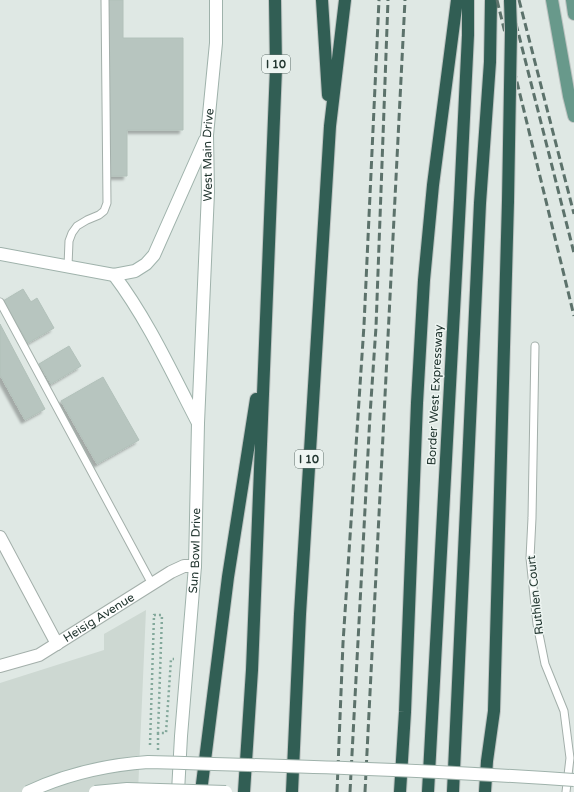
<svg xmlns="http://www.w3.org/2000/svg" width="574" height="792" viewBox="0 0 574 792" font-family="'Varela Round',sans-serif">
<defs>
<filter id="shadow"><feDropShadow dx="-3.5" dy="3.5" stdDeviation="1" flood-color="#0004"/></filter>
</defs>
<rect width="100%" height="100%" fill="#dfe8e4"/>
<path fill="#cdd8d2" d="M146 610 138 792H0V683L104 650V634Z"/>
<path fill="#b7c5bf" stroke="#b2c1ba" filter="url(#shadow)" d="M108 0H123V38H183V130H127V176H109Z
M23 289 31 302 37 298 54 328 28 343 3 301Z
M0 324 45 409 25 420 0 375Z
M69 346 81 366 51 384 39 364Z
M103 377 139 440 97 464 61 401Z"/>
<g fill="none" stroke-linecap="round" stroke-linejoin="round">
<defs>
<path id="lane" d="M68 266 69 241 72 233 77 226 87 220 99 215 104 211 107 203 105 0
M0 302 152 584
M535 346 532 518 530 558 537 624 545 664 564 711 570 758 566 792"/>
<g id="street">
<path d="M0 537 57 644"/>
<path id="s1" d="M0 666 39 655 171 572 184 566H195"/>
</g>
<g id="secondary">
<path d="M0 254 114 275 135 271 146 264 154 255 205 140"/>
<path d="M114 275C148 320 172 373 198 423"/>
<path id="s2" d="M178 792 181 736 195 566 198 423 208 192 207 135 216 43V0"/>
</g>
<path id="primary" d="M552 0 569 96 574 116
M572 0 574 14"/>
<path id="highway" d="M322 0 328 95
M201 792 228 577 256 399
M244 792 252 670 276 68 275 0
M292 792 300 614 330 126 345 0
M400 792 405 712 417 403 424 280 433 185 457 0
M428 792 460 200 468 35V0
M453 792 480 203 490 62 491 0
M485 792 487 761 494 711 508 201"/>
</defs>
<use href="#lane" stroke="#a3afaa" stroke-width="9"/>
<use href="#street" stroke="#a3afaa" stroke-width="14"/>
<use href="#secondary" stroke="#9fb2ab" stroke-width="14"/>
<use href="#primary" stroke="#bdc3c1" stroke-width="14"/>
<use href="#highway" stroke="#bdc3c1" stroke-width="14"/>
<path stroke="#83a89b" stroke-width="2.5" stroke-dasharray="2 3" stroke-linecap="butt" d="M158 733V750
M150 745 154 615H162L158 733H166L171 659H174"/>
<use href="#lane" stroke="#fff" stroke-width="7"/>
<use href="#street" stroke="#fff" stroke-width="12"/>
<use href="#secondary" stroke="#fff" stroke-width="12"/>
<use href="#primary" stroke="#68998b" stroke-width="12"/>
<use href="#highway" stroke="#315e54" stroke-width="12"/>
<path stroke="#5c726b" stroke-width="3" stroke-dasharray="8 4" stroke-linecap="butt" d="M497 0 574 316
M510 0 574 253
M519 0 574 214
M337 792 343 643 364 325 379 0
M350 792 370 415 376 327 388 0
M365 792 405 0"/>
<defs>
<path id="secondary-bridge" d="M28 792C66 774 106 765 148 762 290 766 432 770 574 780
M95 792 127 789 226 792"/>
<path id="highway-bridge" d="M508 201 511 30 510 0"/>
</defs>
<use href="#secondary-bridge" stroke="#9fb2ab" stroke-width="14" stroke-linecap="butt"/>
<use href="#highway-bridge" stroke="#bdc3c1" stroke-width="14" stroke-linecap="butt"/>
<use href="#secondary-bridge" stroke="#fff" stroke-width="12"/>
<use href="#highway-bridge" stroke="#315e54" stroke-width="12"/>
</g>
<g text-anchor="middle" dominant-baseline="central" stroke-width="3" stroke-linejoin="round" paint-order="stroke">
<g fill="#eef5f2" stroke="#5f6f6a" stroke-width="1">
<rect x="262" y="55" width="28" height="18" rx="3"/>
<rect x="295" y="450" width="28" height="18" rx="3"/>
</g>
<g font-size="11" font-weight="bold" fill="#223630">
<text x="276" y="64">I 10</text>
<text x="309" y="459">I 10</text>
</g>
<g font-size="12" fill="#223630" stroke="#eef5f2">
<text stroke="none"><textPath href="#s2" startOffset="638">West Main Drive</textPath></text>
<text transform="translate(435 395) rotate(-87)">Border West Expressway</text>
<text stroke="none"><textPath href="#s2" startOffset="242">Sun Bowl Drive</textPath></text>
<text transform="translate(535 595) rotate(-96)">Ruthlen Court</text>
<text stroke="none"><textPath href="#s1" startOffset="111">Heisig Avenue</textPath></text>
</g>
</g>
</svg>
